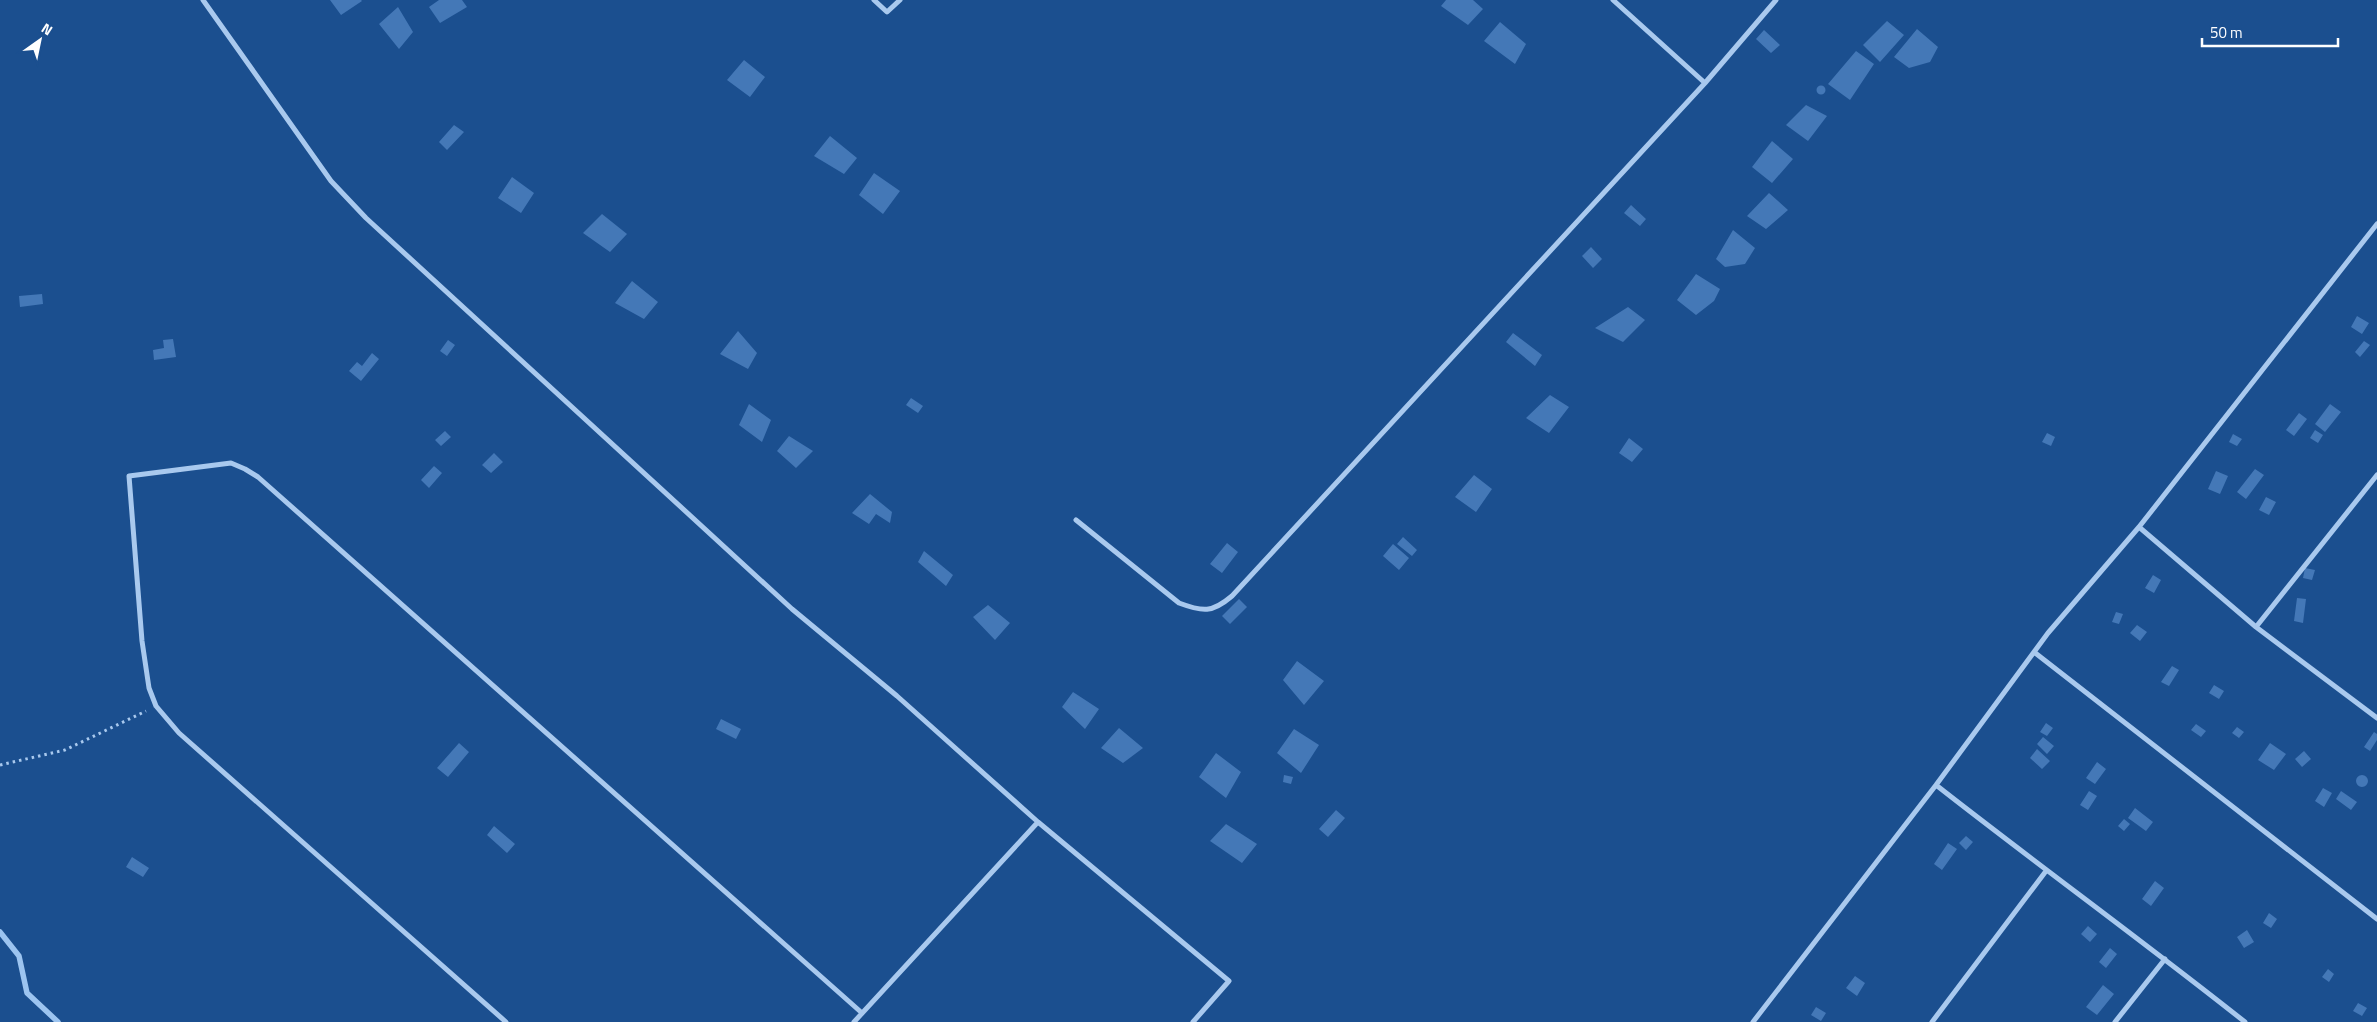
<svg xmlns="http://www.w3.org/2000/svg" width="2377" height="1022" viewBox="0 0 2377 1022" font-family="'Titillium Web',sans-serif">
<rect width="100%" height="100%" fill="#1b4f8f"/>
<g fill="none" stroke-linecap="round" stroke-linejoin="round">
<path stroke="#9cc4f0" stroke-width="5.5" d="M0 932 19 956 27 993 58 1022"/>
</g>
<path fill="#4478b7" d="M330 0H361L362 1 341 15Z
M439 0H462L467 7 440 23 429 7Z
M1446 0H1473L1483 9 1468 25 1441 6Z
M398 7 413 32 399 49 379 24Z
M1887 21 1904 35 1880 62 1863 45Z
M1500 22 1526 44 1515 64 1484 41Z
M1917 29 1938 47 1930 62 1909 68 1894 57Z
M1764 30 1780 45 1771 53 1756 39Z
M1856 51 1874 64 1850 100 1828 84Z
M744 60 765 77 750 97 727 80Z
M1816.5 90a4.5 4.5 0 1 1 9 0a4.5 4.5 0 1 1-9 0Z
M1806 105 1827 116 1808 141 1786 125Z
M454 125 464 132 447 150 439 142Z
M830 136 857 158 844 174 814 156Z
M1772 141 1793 159 1772 183 1752 167Z
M874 173 900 191 883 214 859 195Z
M512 177 534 193 521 213 498 198Z
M1769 193 1788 210 1766 229 1747 216Z
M1631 205 1646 219 1640 226 1624 213Z
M602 214 627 234 610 252 583 233Z
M1733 230 1755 248 1745 264 1725 267 1716 259Z
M1591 247 1602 259 1593 268 1582 256Z
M1696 274 1720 289 1714 301 1696 315 1677 300Z
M632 281 658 302 644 319 615 303Z
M42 294 43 304 20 307 19 296Z
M1628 307 1645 320 1623 342 1595 328Z
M2357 316 2369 323 2362 334 2351 327Z
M738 331 757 353 748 369 720 354Z
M1513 333 1542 355 1535 366 1506 342Z
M173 339 176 357 154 360 153 350 164 348 163 340Z
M448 340 455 345 447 356 440 351Z
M2364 341 2370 345 2360 357 2355 352Z
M372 353 379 359 361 381 349 371 357 362 362 366Z
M1550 395 1569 407 1549 433 1526 418Z
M911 398 923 406 918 413 906 405Z
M749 404 771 420 762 442 739 425Z
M2330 404 2341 412 2325 432 2315 424Z
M2299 413 2307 419 2294 436 2286 430Z
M2315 430 2323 435 2318 443 2310 438Z
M445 431 451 437 441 446 435 440Z
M2047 433 2055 437 2051 446 2042 442Z
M2233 434 2242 439 2237 446 2229 442Z
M789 436 813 451 796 468 777 451Z
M1629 438 1643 449 1632 462 1619 453Z
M494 453 503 462 491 473 482 465Z
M434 466 442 473 429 488 421 480Z
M2255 469 2264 475 2246 499 2237 492Z
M2216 471 2228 476 2220 494 2208 489Z
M1474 475 1492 489 1476 512 1455 497Z
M870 494 892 512 890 523 876 514 869 524 852 513Z
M2266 497 2276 502 2269 515 2259 510Z
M1403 537 1417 550 1412 556 1397 544Z
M1227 543 1238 552 1222 573 1210 564Z
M1393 544 1409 558 1399 570 1383 556Z
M924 551 953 575 946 586 918 562Z
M2305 568 2315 570 2312 580 2303 578Z
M2153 575 2161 580 2154 593 2145 588Z
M2297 598 2306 599 2303 623 2294 621Z
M1239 599 1247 607 1230 624 1222 616Z
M988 605 1010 623 995 640 973 617Z
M2116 612 2123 614 2119 624 2112 622Z
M2137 625 2147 632 2140 641 2130 633Z
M1297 661 1324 681 1304 705 1283 680Z
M2172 666 2179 670 2169 686 2161 682Z
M2214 685 2224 691 2219 699 2209 693Z
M1073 692 1099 709 1085 729 1062 707Z
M721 719 741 729 736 739 716 729Z
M2046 723 2053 728 2047 736 2040 732Z
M2196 724 2206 731 2201 737 2191 730Z
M2237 727 2244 732 2239 738 2232 733Z
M1119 728 1143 748 1123 763 1101 748Z
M1294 729 1319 745 1301 773 1277 753Z
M2374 732 2377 734V740L2370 751 2364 747Z
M2043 737 2054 746 2047 754 2037 744Z
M459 743 469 752 448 777 437 768Z
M2270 743 2286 754 2274 770 2258 760Z
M2037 749 2050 761 2042 769 2030 758Z
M2304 751 2311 759 2302 767 2295 759Z
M1216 753 1241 772 1226 798 1199 777Z
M2097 762 2106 769 2095 784 2086 778Z
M2356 781a6 6 0 1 1 12 0a6 6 0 1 1-12 0Z
M1284 775 1293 777 1291 784 1283 782Z
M2323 788 2332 793 2324 807 2315 801Z
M2089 791 2097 796 2088 810 2080 805Z
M2341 791 2357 802 2351 810 2336 799Z
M2135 808 2153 822 2146 831 2128 818Z
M1336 810 1345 818 1328 837 1319 829Z
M2124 819 2130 824 2124 831 2118 826Z
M1226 824 1257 844 1242 863 1210 841Z
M494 826 515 844 507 853 487 835Z
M1966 836 1973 842 1966 850 1959 843Z
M1948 843 1957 849 1942 870 1934 864Z
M132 857 149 868 143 877 126 867Z
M2155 881 2164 888 2151 906 2142 899Z
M2269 913 2277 919 2271 928 2263 923Z
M2088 926 2097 934 2090 942 2081 934Z
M2247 930 2254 942 2244 948 2237 937Z
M2110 948 2117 954 2106 968 2099 962Z
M2328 969 2334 974 2329 982 2322 977Z
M1855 976 1865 983 1857 996 1846 988Z
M2103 985 2114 994 2097 1015 2086 1007Z
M2358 1003 2367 1008 2362 1016 2353 1011Z
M1816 1007 1826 1013 1821 1021 1811 1015Z"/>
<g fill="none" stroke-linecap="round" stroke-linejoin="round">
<path stroke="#a9c9ee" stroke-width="3" stroke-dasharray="2.5 4" stroke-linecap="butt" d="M0 765 65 750 146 711"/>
<path stroke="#a9c9ee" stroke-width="5" d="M203 0 331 181 366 218 792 609 897 696 1038 822 1229 981 1193 1022
M874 0 887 12 900 0
M1613 0 1705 83
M1076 520 1179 603C1203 612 1212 613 1232 596L1705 83 1776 0
M2139 527 2256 627 2377 718
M2256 627 2377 475
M2034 652 2377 919
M1936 785C2038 865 2143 941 2245 1022
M506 1022 179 733 156 706 149 688 142 641 129 476 231 463 245 469 258 477 862 1013
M854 1022 1038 822
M1753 1022 1936 785 2048 633 2139 527 2377 224
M1932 1022 2046 871
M2115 1022 2165 959"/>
</g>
<g transform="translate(40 40) rotate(33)" stroke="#1b4f8f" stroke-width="4" paint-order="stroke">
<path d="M0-4L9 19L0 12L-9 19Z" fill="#ffffff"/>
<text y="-8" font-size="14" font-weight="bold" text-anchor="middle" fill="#ffffff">N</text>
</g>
<path d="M2202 38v8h136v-8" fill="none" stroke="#ffffff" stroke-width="2.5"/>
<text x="2210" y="38" font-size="15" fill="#ffffff" stroke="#1b4f8f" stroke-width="4" paint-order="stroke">50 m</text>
</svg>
